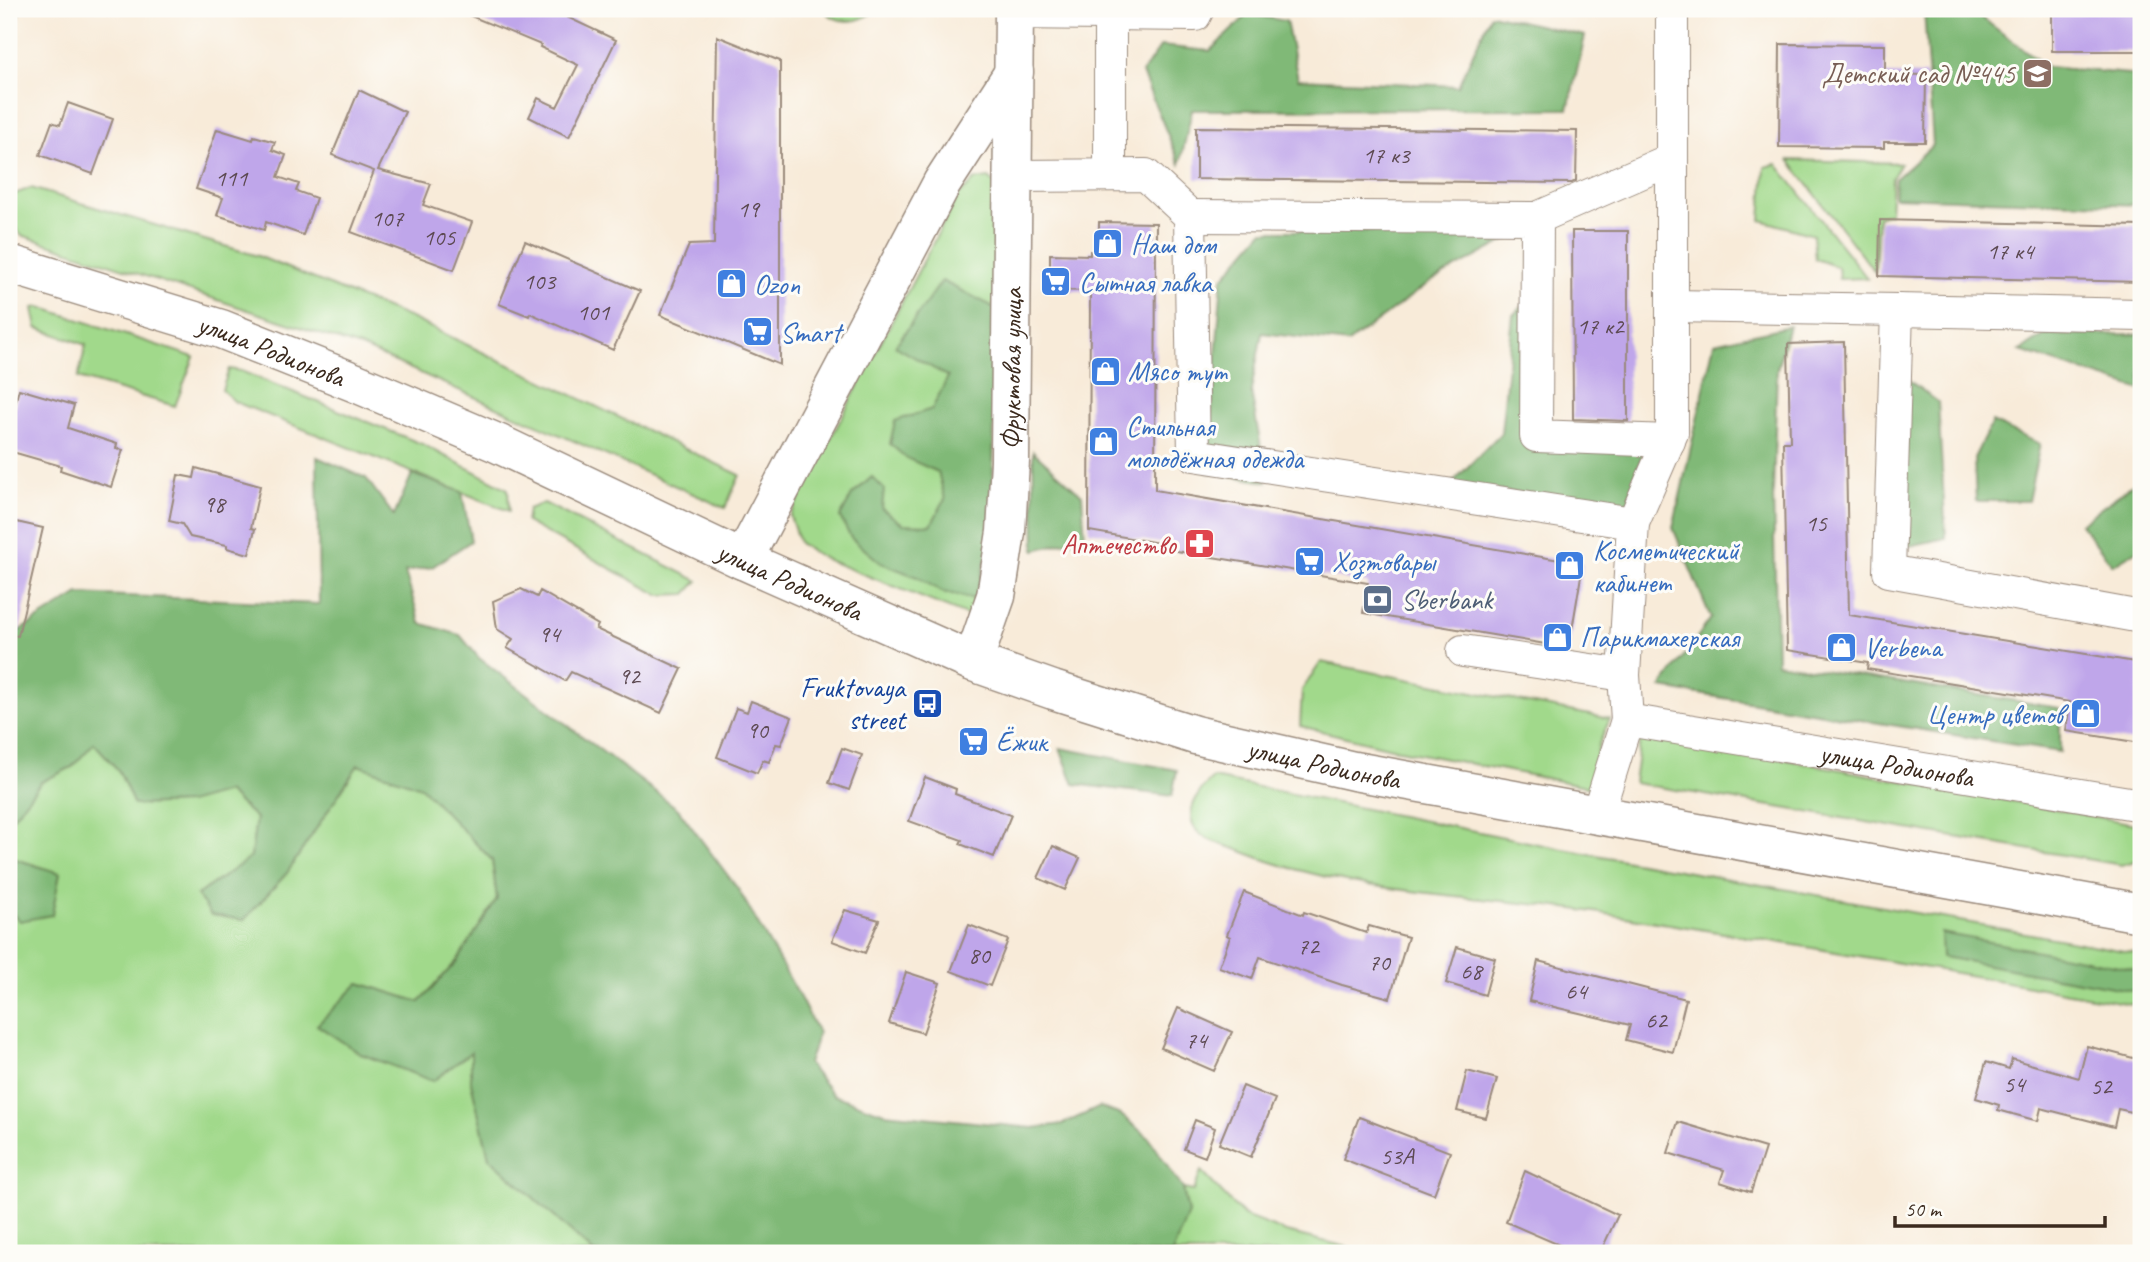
<svg xmlns="http://www.w3.org/2000/svg" width="2150" height="1262" viewBox="0 0 2150 1262" font-family="Caveat,sans-serif">
<rect width="100%" height="100%" fill="#fdfcf7"/>
<filter id="ink" filterUnits="userSpaceOnUse"><feTurbulence type="fractalNoise" baseFrequency=".0143" numOctaves="2"/><feDisplacementMap in="SourceGraphic" scale="14" xChannelSelector="R" yChannelSelector="G"/><feConvolveMatrix kernelMatrix="1 2 1 2 8 2 1 2 1" color-interpolation-filters="sRGB"/></filter>
<filter id="wash" filterUnits="userSpaceOnUse"><feTurbulence type="fractalNoise" baseFrequency=".00686" numOctaves="4" result="noise"/><feDisplacementMap in="SourceGraphic" scale="28" xChannelSelector="R" yChannelSelector="G"/><feGaussianBlur stdDeviation="1.57" result="paint"/><feColorMatrix in="noise" values="0 0 0 0 0 0 0 0 0 0 0 0 0 0 0 0 0 1.4 0 .05"/><feComposite in="paint" operator="in"/></filter>
<g filter="url(#wash)">
<rect width="100%" height="100%" fill="#f8ebd9"/>
<path fill="#a1d98b" stroke="#6e8254" stroke-width="2" d="M823 9H876C860 24 838 26 823 9Z
M1789 160 1901 163 1892 178 1890 213 1878 217 1875 272Z
M1777 164 1867 278 1839 279 1838 267 1815 259 1813 235 1761 220 1765 167Z
M989 178 997 186 992 537 971 617 825 559 799 543 790 516 957 197 975 180Z
M31 188 258 256 413 319 740 475 725 508 366 349 21 235 9 220V196Z
M9 297 11 298 15 358 9 356Z
M40 307 194 357 175 406 78 378 86 345 37 328 33 308Z
M229 369 241 371 422 444 508 489 509 511 235 402 222 390Z
M544 503 698 581 686 594 659 595 526 522 528 509Z
M1321 662 1610 719 1599 744 1591 787 1400 750 1300 726 1302 690Z
M1641 733 2141 825V859L2122 865 1634 783Z
M94 742 119 771 134 805 188 803 227 792 256 818 251 858 197 895 244 920 287 873 358 765 421 786 492 860 497 899 457 961 419 1002 359 983 471 1051V1082L489 1157 594 1253H9V911L20 920 60 873 9 857V822L41 782 72 767Z
M1213 778 1563 849 2141 954V1006C1959 973 1777 941 1594 912 1475 894 1349 896 1236 849 1225 845 1206 841 1198 832 1181 815 1199 790 1213 778Z
M1201 1171 1244 1216 1286 1232 1363 1251 1362 1253H1172L1188 1213 1183 1189 1194 1191Z"/>
<path fill="#80b977" stroke="#5e724a" stroke-width="2" d="M9 9H20L9 59Z
M1924 9H1970L2047 67 2141 75V205L1894 197 1895 179 1933 145Z
M1248 14 1286 21 1298 79 1458 86 1491 14 1585 36 1568 109 1192 110 1180 164 1142 73 1161 46 1210 51Z
M1525 230 1430 282 1348 343 1262 333 1251 391 1267 482 1207 472 1222 279 1263 231Z
M942 281 996 308 992 537 975 599 942 592 917 577 881 563 851 538 840 517 852 495 872 477 884 489 882 509 903 524 931 525 945 499 938 472 906 458 890 444 895 421 932 409 948 377 895 346Z
M1528 301 1550 445 1647 437 1627 506 1450 485 1501 433 1513 315Z
M1789 326 1777 369 1773 492 1777 663 2060 708V752L1661 688 1711 618 1673 528 1714 343Z
M2141 334V390L2020 351 2045 335Z
M1907 379 1938 402 1946 538 1905 547Z
M1992 422 2040 444 2028 501H1976L1974 458Z
M1033 451 1082 495 1085 537 1035 550Z
M317 457 366 478 394 516 412 474 462 492 471 541 432 567 405 572 420 623 460 635 479 658 678 809 738 889 796 990 818 1033 808 1064 833 1095 884 1113 1033 1128 1063 1124 1100 1107 1121 1115 1149 1138 1183 1189 1188 1213 1172 1253H594L489 1157 471 1082V1052L433 1081 361 1054 317 1025 359 983 420 1002 457 961 497 899 492 860 421 787 358 765 287 873 244 920 211 915 197 895 251 857 256 818 227 792 188 803 134 805 119 771 94 743 72 767 41 782 9 822V637L79 594 319 604Z
M2141 478V548L2113 565 2080 524Z
M1060 748 1177 770 1172 796 1074 784Z
M9 857 60 873 52 915 20 921 9 911Z
M1941 933 2141 970V992L1942 957Z"/>
<g id="blocks">
<path fill="#bfa6ea" d="M454 9H550L616 40 569 137 529 117 538 98 557 107 578 65 540 47 541 45Z
M2052 9H2141V51H2052Z
M717 36 780 61V365L660 315 689 245 714 244Z
M1780 44 1885 45V74L1926 75 1925 142H1884V148L1779 147Z
M359 90 405 112 378 170 431 184 423 205 472 222 454 270 351 232 374 171 332 155Z
M68 103 113 119 93 174 40 155 52 122 60 125Z
M1196 127 1577 131 1576 181 1572 183 1196 179Z
M217 129 253 140 254 136 275 142 272 150 286 155 278 177 299 184 296 191 316 198 303 235 266 222 264 230 217 215 223 198 196 189Z
M1880 220 2141 226V282L1879 276Z
M1099 222 1156 223 1155 490 1583 564 1569 648 1363 613 1368 583 1170 550 1171 545 1089 531 1090 291 1050 290V254L1090 255V251H1099Z
M1572 231H1628V421L1573 419Z
M525 241 640 291 613 350 530 313 529 316 499 304Z
M1844 342 1849 615 2141 663V743L2066 731 2070 702 1867 669 1868 663 1787 650 1783 442H1790L1788 344Z
M19 389 74 405 68 428 117 444 116 448 123 450 111 487 60 470 61 466 9 451V426Z
M196 468 260 486 251 528 255 529 249 554 227 548V545L190 537 182 524 169 521 178 475 194 478Z
M12 521 43 528 18 636 9 635V535Z
M521 589 537 597 540 591 598 625 596 629 682 669 661 713 571 672 565 681 507 648 513 639 497 629 493 601Z
M751 701 792 717 781 745 776 744 769 762 763 760 757 773 717 757 736 708 747 712Z
M842 748 862 755 849 790 829 783Z
M925 777 956 789 955 794 1011 815 994 857 960 844 962 840 909 821Z
M1053 846 1080 858 1065 890 1038 878Z
M1244 892 1303 915 1304 912 1366 933 1369 926 1408 937 1390 998 1342 985 1260 957 1252 979 1219 967 1230 937 1227 935Z
M845 910 879 920 865 953 832 941Z
M969 925 1008 940 990 986 951 971Z
M1457 947 1495 958 1485 995 1446 983Z
M1538 961 1686 999 1673 1052 1626 1040 1630 1025 1529 1001Z
M906 972 940 983 923 1033 889 1023Z
M1178 1008 1232 1032 1214 1071 1161 1048Z
M2087 1046 2141 1060V1114L2118 1109 2114 1127 2041 1108 2038 1121 1998 1110 1999 1105 1976 1098 1986 1062 2009 1069 2012 1059 2079 1078Z
M1467 1071 1497 1079 1486 1118 1457 1111Z
M1243 1086 1275 1099 1251 1157 1219 1144Z
M1359 1117 1450 1152 1434 1194 1343 1159Z
M1195 1120 1215 1128 1205 1157 1184 1149Z
M1678 1122 1765 1148 1751 1192 1720 1182 1724 1170 1668 1153Z
M1525 1171 1618 1215 1600 1253H1578L1506 1222Z"/>
</g>
</g>
<g filter="url(#ink)">
<use href="#blocks" fill-opacity="0" stroke="#9a8a7c" stroke-width="2"/>
<g fill="none" stroke-linecap="round" stroke-linejoin="round">
<defs>
<g id="street">
<path d="M1014 13 1195 15 1198 9"/>
<path d="M1110 175V14"/>
<path d="M1013 176 1146 175 1190 216 1194 455 1633 523 1624 675 1627 720"/>
<path d="M1190 216 1537 218 1536 436 1669 441"/>
<path d="M1537 218 1672 159"/>
<path d="M1672 306 1897 310 1889 571 2141 617"/>
<path d="M1897 310 2141 315"/>
<path d="M1633 523 1672 433V9"/>
<path d="M1463 651 1624 675"/>
<path id="s1" d="M1597 816 1627 720 2141 805"/>
</g>
<g id="secondary">
<path d="M743 560 942 183 1014 72"/>
<path id="s2" d="M973 662 996 596 1006 532 1010 461 1014 9"/>
</g>
<g id="primary">
<path id="s3" d="M9 264 221 329 356 383 497 443 743 560 973 662 1053 690 1195 735 1354 771 2141 913"/>
</g>
</defs>
<use href="#street" stroke="#9a8a7c" stroke-width="34"/>
<use href="#secondary" stroke="#9a8a7c" stroke-width="41"/>
<use href="#primary" stroke="#9a8a7c" stroke-width="41"/>
<use href="#street" stroke="#fff" stroke-width="32"/>
<use href="#secondary" stroke="#fff" stroke-width="38"/>
<use href="#primary" stroke="#fff" stroke-width="38"/>
</g>
</g>
<defs>
<symbol id="school-square" viewBox="-11 -11 22 22"><rect x="-9" y="-9" width="18" height="18" rx="4" fill="#8d6e63" stroke="#fdfcf7"/><path d="M0-5L7-2L0 1L-7-2ZM-4 1L0 2.5L4 1V4Q0 6-4 4Z" fill="#fff"/></symbol>
<symbol id="shop-square" viewBox="-11 -11 22 22"><rect x="-9" y="-9" width="18" height="18" rx="4" fill="#3f7fe0" stroke="#fdfcf7"/><path d="M-5-2.5h2.3a2.7 3.5 0 0 1 5.4 0H5L5.5 6h-11ZM-1.5-2.5h3a1.5 2.3 0 0 0-3 0Z" fill="#fff"/></symbol>
<symbol id="supermarket-square" viewBox="-11 -11 22 22"><rect x="-9" y="-9" width="18" height="18" rx="4" fill="#3f7fe0" stroke="#fdfcf7"/><path d="M-6-5.5h2.5l.6 2H6L4.5 2H-2.5L-4.4-4H-6ZM-1.5 3.2a1.3 1.3 0 1 0 .1 0ZM3 3.2a1.3 1.3 0 1 0 .1 0Z" fill="#fff"/></symbol>
<symbol id="pharmacy-square" viewBox="-11 -11 22 22"><rect x="-9" y="-9" width="18" height="18" rx="4" fill="#e0444e" stroke="#fdfcf7"/><path d="M-2-6h4v4h4v4h-4v4h-4v-4h-4v-4h4Z" fill="#fff"/></symbol>
<symbol id="bank-square" viewBox="-11 -11 22 22"><rect x="-9" y="-9" width="18" height="18" rx="4" fill="#5c6f8a" stroke="#fdfcf7"/><path d="M-6-4H6V4H-6ZM0-2.3a2.3 2.3 0 1 0 0 4.6a2.3 2.3 0 1 0 0-4.6Z" fill="#fff"/></symbol>
<symbol id="bus-square" viewBox="-11 -11 22 22"><rect x="-9" y="-9" width="18" height="18" rx="4" fill="#1a4fb4" stroke="#fdfcf7"/><path d="M-5-6H5V4H4V6H2V4H-2V6H-4V4H-5ZM-3.5-4V0h7V-4ZM-3.5 1.2v1.5H-2V1.2ZM2 1.2v1.5H3.5V1.2Z" fill="#fff"/></symbol>
</defs>
<g fill-rule="evenodd">
<use href="#school-square" x="2020" y="56" width="35" height="35"/>
<use href="#shop-square" x="1090" y="226" width="35" height="35"/>
<use href="#supermarket-square" x="1038" y="264" width="35" height="35"/>
<use href="#shop-square" x="714" y="266" width="35" height="35"/>
<use href="#supermarket-square" x="740" y="314" width="35" height="35"/>
<use href="#shop-square" x="1088" y="354" width="35" height="35"/>
<use href="#shop-square" x="1086" y="424" width="35" height="35"/>
<use href="#pharmacy-square" x="1182" y="526" width="35" height="35"/>
<use href="#supermarket-square" x="1292" y="544" width="35" height="35"/>
<use href="#shop-square" x="1552" y="548" width="35" height="35"/>
<use href="#bank-square" x="1360" y="582" width="35" height="35"/>
<use href="#shop-square" x="1540" y="620" width="35" height="35"/>
<use href="#shop-square" x="1824" y="630" width="35" height="35"/>
<use href="#bus-square" x="910" y="686" width="35" height="35"/>
<use href="#shop-square" x="2068" y="696" width="35" height="35"/>
<use href="#supermarket-square" x="956" y="724" width="35" height="35"/>
</g>
<g text-anchor="middle" dominant-baseline="central" stroke-width="6" stroke-linejoin="round" paint-order="stroke">
<g font-size="24" fill="#5c4951">
<text x="1386" y="155">17 к3</text>
<text x="231" y="178">111</text>
<text x="748" y="209">19</text>
<text x="387" y="218">107</text>
<text x="439" y="237">105</text>
<text x="2010" y="251">17 к4</text>
<text x="539" y="281">103</text>
<text x="593" y="312">101</text>
<text x="1600" y="326">17 к2</text>
<text x="214" y="504">98</text>
<text x="1816" y="523">15</text>
<text x="549" y="634">94</text>
<text x="629" y="676">92</text>
<text x="757" y="730">90</text>
<text x="1308" y="946">72</text>
<text x="979" y="955">80</text>
<text x="1379" y="962">70</text>
<text x="1471" y="971">68</text>
<text x="1576" y="991">64</text>
<text x="1656" y="1020">62</text>
<text x="1196" y="1040">74</text>
<text x="2014" y="1084">54</text>
<text x="2101" y="1086">52</text>
<text x="1397" y="1156">53А</text>
</g>
<g font-size="28" fill="#785e54" stroke="#fdfcf7" text-anchor="end">
<text x="2015" y="73">Детский сад №445</text>
</g>
<g font-size="28" fill="#366cbe" stroke="#fdfcf7" text-anchor="start">
<text x="1131" y="244">Наш дом</text>
<text x="1079" y="282">Сытная лавка</text>
<text x="754" y="284">Ozon</text>
<text x="780" y="332">Smart</text>
<text x="1128" y="371">Мясо тут</text>
<text x="1126" y="426">Стильная<tspan x="1126" dy="32">молодёжная одежда</tspan></text>
<text x="1593" y="550">Косметический<tspan x="1593" dy="32">кабинет</tspan></text>
<text x="1332" y="561">Хозтовары</text>
<text x="1580" y="637">Парикмахерская</text>
<text x="1864" y="647">Verbena</text>
<text x="2063" y="714" text-anchor="end">Центр цветов</text>
<text x="996" y="741">Ёжик</text>
</g>
<g font-size="28" fill="#3b2a1e" stroke="#fdfcf7">
<text stroke="none"><textPath href="#s3" startOffset="276">улица Родионова</textPath></text>
<text stroke="none"><textPath href="#s2" startOffset="298">Фруктовая улица</textPath></text>
<text stroke="none"><textPath href="#s3" startOffset="844">улица Родионова</textPath></text>
<text stroke="none"><textPath href="#s3" startOffset="1410">улица Родионова</textPath></text>
<text stroke="none"><textPath href="#s1" startOffset="374">улица Родионова</textPath></text>
</g>
<g font-size="28" fill="#be3a42" stroke="#fdfcf7" text-anchor="end">
<text x="1176" y="544">Аптечество</text>
</g>
<g font-size="28" fill="#4e5e75" stroke="#fdfcf7" text-anchor="start">
<text x="1401" y="599">Sberbank</text>
</g>
<g font-size="28" fill="#164399" stroke="#fdfcf7" text-anchor="end">
<text x="905" y="687">Fruktovaya<tspan x="905" dy="32">street</tspan></text>
</g>
</g>
<rect width="2150" height="1262" fill="none" stroke="#fdfcf7" stroke-width="35"/>
<path d="M1895 1216v10h210v-10" fill="none" stroke="#3b2a1e" stroke-width="3.5"/>
<text x="1905" y="1216" font-size="21" fill="#3b2a1e" stroke="#fdfcf7" stroke-width="5" paint-order="stroke">50 m</text>
</svg>
